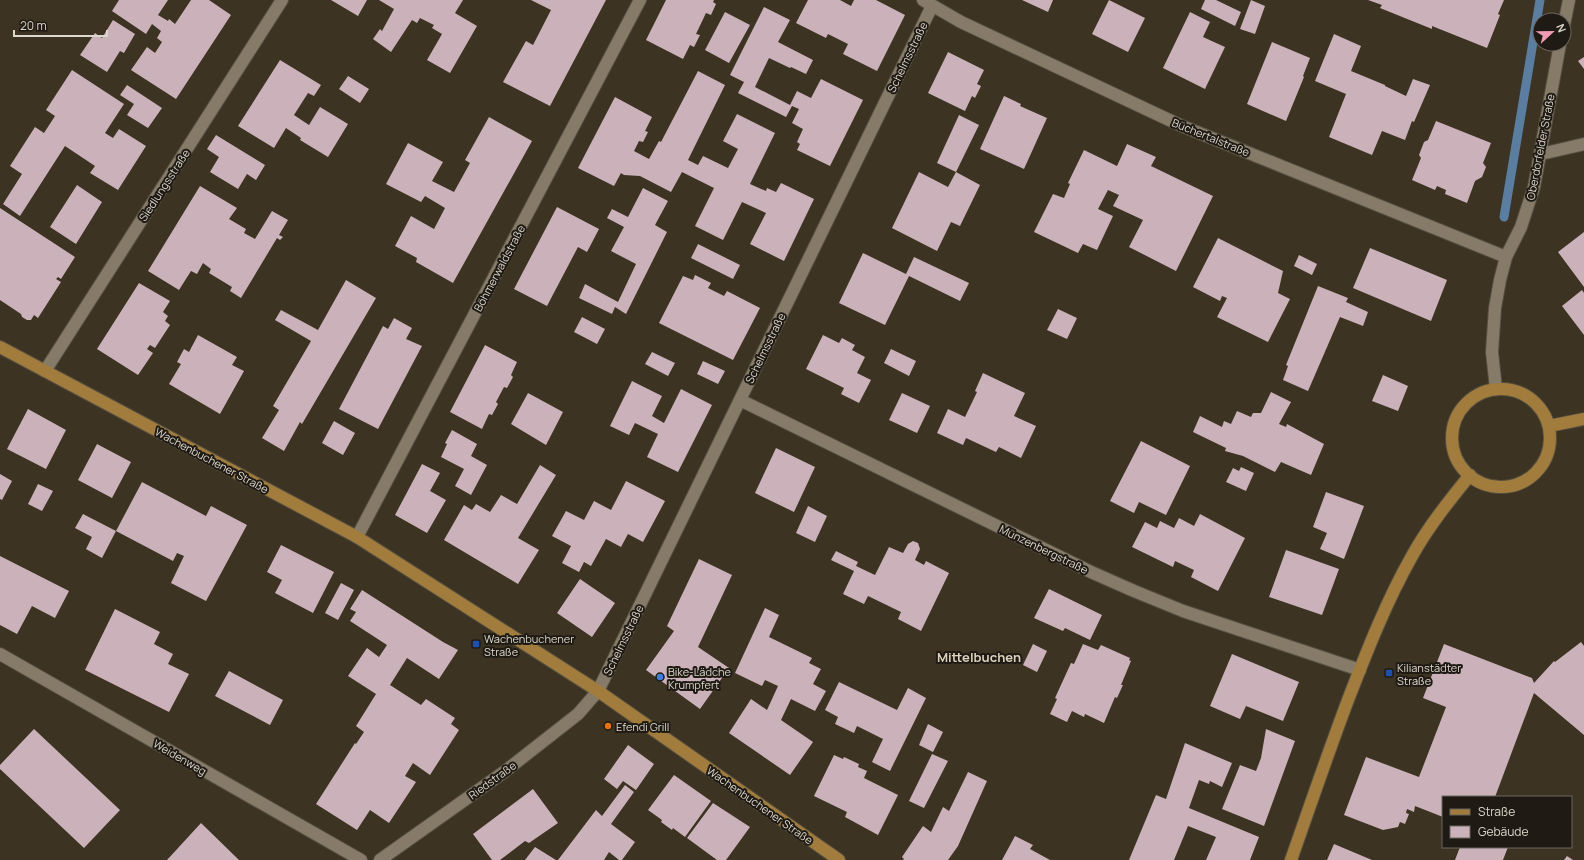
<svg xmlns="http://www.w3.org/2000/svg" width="1584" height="860" viewBox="0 0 1584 860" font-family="Manrope,sans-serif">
<rect width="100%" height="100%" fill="#3c3322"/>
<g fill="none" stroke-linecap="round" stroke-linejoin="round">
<path stroke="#5a7ea2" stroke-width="9" d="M1504 217 1540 0"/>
</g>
<path fill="#cbb2ba" d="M119 0H168L158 15 168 21 169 19 175 24 191 0H209L231 15 176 99 131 70 147 47 155 53 162 42 157 38 161 31 152 24 146 34 112 11Z
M331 0H367L358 16Z
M379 0H463L455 13 477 26 450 73 427 60 442 34 432 28 434 25 420 18 417 23 412 20 391 52 373 39 380 29 382 31 394 9Z
M531 0H606L550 106 503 82 526 41 533 45 551 10Z
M666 0H714L713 2 716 4 711 15 706 13 696 34 700 35 694 47 690 45 683 59 646 40Z
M808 0H840L851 6 854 0H876L905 15 877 71 843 54 848 44 828 34 826 38 796 23Z
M1022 0H1053L1048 12Z
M1109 0 1145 18 1128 52 1092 34Z
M1205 0H1216L1241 12 1235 26 1201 9Z
M1251 0 1265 6 1255 34 1240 29Z
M1368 0H1504L1498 14 1500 15 1487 48 1432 26V29L1380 8 1382 5Z
M764 7 790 20 778 42 813 60 806 74 791 67 790 68 769 58 755 87 790 105 797 91 811 98 821 79 863 100 830 166 797 150 800 144 797 142 803 129 792 123 799 109 792 106 786 117 738 93 744 82 730 75Z
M725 12 750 25 729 63 705 50Z
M1190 12 1210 22 1203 37 1225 47 1205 89 1163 68Z
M113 20 135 34 124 53 120 51 107 72 80 55 95 33 102 38Z
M1334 34 1361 46 1351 71 1385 85V86L1406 96 1413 79 1430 85 1414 122 1412 121 1405 140 1382 131 1372 155 1329 137 1346 94 1315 81Z
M1272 42 1310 58 1303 76 1304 77 1286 121 1247 104Z
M948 52 984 70 977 84 981 86 975 98 972 96 965 111 928 93Z
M1584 57V69L1578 61Z
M280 60 321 85 314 96 308 93 294 115 309 125 320 107 348 124 328 157 300 140 301 138 286 128 274 148 238 126Z
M72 70 124 104 105 133 113 138 119 129 146 146 118 190 90 173 95 166 65 146 20 216 3 204 22 174 10 166 35 127 44 133 55 116 46 110Z
M698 71 725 85 688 160 698 165 703 156 728 168 738 149 723 141 737 114 775 133 750 184 766 191 767 188 776 192 781 183 814 199 784 261 750 244 766 213 742 202 723 240 695 226 714 188 682 172 671 192 640 176 624 175 621 173 614 186 578 168 615 97 652 117 645 131 648 132 643 142 639 141 634 151 649 159 659 141 661 142Z
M348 76 369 89 360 103 339 89Z
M127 85 162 108 148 128 127 115 134 104 120 95Z
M1004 96 1021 104 1020 106 1047 118 1024 169 980 149Z
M959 115 979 125 956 172 937 163Z
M489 117 532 141 453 283 416 262 417 258 395 246 411 216 434 229 445 208 425 196 421 202 386 184 408 143 443 162 432 181 454 192 470 163 465 160Z
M1436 121 1491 143 1483 163 1486 167 1482 177 1475 181 1467 203 1445 194 1446 190 1437 186 1435 190 1412 180 1421 158 1419 155 1424 142 1428 140Z
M216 135 265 165 256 180 247 174 238 189 210 172 219 157 207 149Z
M1127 144 1156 157 1151 166 1213 196 1176 271 1129 247 1143 220 1113 206 1119 195 1108 190 1098 209 1113 216 1097 250 1083 244 1078 253 1034 232 1053 194 1064 198 1070 184 1068 183 1084 150 1117 166Z
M919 172 948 187 956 172 980 185 960 226 951 222 937 251 892 228Z
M77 185 102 202 76 244 50 227Z
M200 186 237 208 229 219 246 229 244 233 255 239 272 211 288 220 279 235 283 237 280 240 277 238 241 298 230 291 232 287 209 273 211 269 203 263 197 274 191 271 179 290 148 271Z
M643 188 668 201 655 225 667 232 626 314 615 307 612 314 579 298 585 284 618 302 636 264 611 251 624 227 607 218 612 209 628 217Z
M557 207 599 229 587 252 578 247 547 306 514 289Z
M0 208 75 257 61 279 58 277 56 279 61 282 38 318 34 315 31 320H27L22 317 21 314 0 300Z
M1584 232V287L1558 252Z
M1218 238 1283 271 1278 293 1290 299 1268 342 1217 317 1227 298 1222 296 1220 301 1193 287Z
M698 244 740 265 733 279 691 258Z
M1370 248 1447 280 1431 321 1353 288Z
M863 253 906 274 914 257 969 283 960 301 909 276 885 325 839 303Z
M1299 255 1317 264 1312 275 1294 266Z
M695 275 711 283 708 288 724 296 727 291 760 308 733 360 659 323 683 276 693 280Z
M346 280 376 298 302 424 300 422 284 451 262 438 279 410 273 406 311 341 275 320 281 310 318 330Z
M139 283 170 301 163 312 168 316 165 321 170 325 155 348 150 345 147 349 153 353 138 375 97 349Z
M1318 286 1348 298 1346 302 1368 312 1363 326 1340 317 1308 391 1283 380 1288 366 1286 365Z
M1582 290 1584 293V335L1562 306Z
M1058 309 1077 318 1067 339 1047 330Z
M582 317 605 329 597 344 574 332Z
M394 318 412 328 406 339 422 346 378 429 339 409 383 326 388 329Z
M198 335 237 357 232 365 244 371 220 414 169 384 181 364 177 362 184 349 189 352Z
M823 335 839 343 842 338 855 345 852 350 865 357 857 373 871 380 859 403 841 394 844 388 806 369Z
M485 345 517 362 511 375 513 377 507 388 504 387 496 402 498 404 492 415 489 414 482 429 450 412Z
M891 349 916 361 909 376 884 363Z
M652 352 675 363 668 376 645 364Z
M703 361 725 371 718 384 697 374Z
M983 373 1025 393 1014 416 1036 426 1021 458 999 447 996 452 966 438 963 445 937 433 948 409 965 417 977 392 975 391Z
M1383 375 1408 386 1398 411 1372 401Z
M632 381 662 396 652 416 664 423 681 389 712 405 678 472 647 457 658 434 635 423 629 435 610 426Z
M1271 392 1291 402 1279 424 1286 427 1287 424 1324 444 1311 475 1281 462 1275 472 1243 456 1225 451 1226 448 1193 432 1200 416 1222 427 1224 421 1231 424 1237 411 1251 417 1253 413H1261Z
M528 393 563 412 546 445 511 424Z
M902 393 930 406 917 433 889 420Z
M28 409 66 430 46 469 7 449Z
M334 421 355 433 343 455 322 443Z
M452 430 477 444 471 456 487 465 471 495 455 486 464 469 441 457 447 444 445 443Z
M1141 441 1190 466 1166 515 1139 502 1134 513 1110 501Z
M97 444 131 462 112 498 78 480Z
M776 448 815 467 794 512 755 493Z
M422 464 440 473 430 491 446 500 427 533 395 515Z
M540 465 556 475 518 538 539 550 518 584 444 540 464 505 472 510 476 504 490 512 501 495 517 504Z
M1241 467 1254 473 1246 491 1226 482 1233 468 1239 471Z
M0 474 12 481 2 500 0 499Z
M626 481 665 501 643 542 628 534 621 547 606 539 591 566 584 562 579 572 562 563 571 546 552 536 566 511 584 520 594 501 611 510Z
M142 482 206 516 211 506 247 525 206 601 171 583 184 556 177 553 173 561 116 531Z
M38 484 53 491 42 511 28 504Z
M1326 492 1364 506 1344 559 1320 549 1327 533 1313 527Z
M808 506 827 516 815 542 796 533Z
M83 514 116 531 102 558 86 549 92 537 75 528Z
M1200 514 1245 538 1218 591 1191 577 1194 570 1175 561 1173 567 1132 547 1145 522 1157 528 1160 521 1174 528 1179 518 1194 526Z
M913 541 918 543 920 549 915 560 924 565 926 561 949 573 921 631 898 619 901 612 868 596 864 604 843 594 854 571 831 560 836 551 858 562 856 566 875 575 889 547 903 553 908 544Z
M281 545 334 572 313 613 275 593 282 580 267 572Z
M1286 550 1339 569 1322 615 1269 597Z
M0 556 69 591 55 618 32 606 17 634 0 625Z
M699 559 732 575 698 647 729 668 700 709 646 670 674 631 667 626Z
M580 579 615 603 592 637 557 613Z
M341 583 354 590 338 620 325 613Z
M1049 589 1102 615 1090 640 1065 628 1063 631 1034 618Z
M362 590 443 642 458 650 439 679 407 658 390 685 421 705 426 699 455 718 451 724 459 730 430 775 413 763 405 776 416 782 389 823 370 810 357 830 316 804 355 743 356 744 364 732 356 726 376 694 348 676 367 648 379 657 387 645 350 621 356 612 350 609Z
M765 608 779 615 769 637 812 658 809 663 821 669 813 684 826 691 815 711 791 699 781 720 813 742 790 775 729 733 751 699 767 710 778 686 765 680 762 686 735 673Z
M115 609 160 632 154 644 173 654 168 664 189 674 169 712 85 670Z
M1581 642 1584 646V735L1534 693 1495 797H1443V817L1415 806 1414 812 1407 809 1406 813 1409 814 1405 824 1400 822 1398 827 1383 830 1344 815 1366 757 1419 777 1446 707 1423 698 1444 644 1532 678 1534 683 1554 661 1555 662Z
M1033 644 1047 651 1037 672 1023 665Z
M1083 644 1098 650 1101 645 1130 658 1129 660 1131 661 1121 685H1123L1117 698 1115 697 1104 723 1085 714 1084 717 1072 711 1067 722 1050 714 1057 699 1055 698 1071 663 1074 664Z
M1232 654 1299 682 1283 721 1246 706 1240 719 1210 706Z
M229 671 283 700 270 725 215 696Z
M839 682 897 710 908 688 926 698 890 771 872 762 883 739 857 726 854 733 835 724 838 717 825 710Z
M928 724 943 732 933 752 919 745Z
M34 729 120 810 84 848 0 769V765Z
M1266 729 1295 741 1264 826 1222 809 1240 765 1256 771 1261 758Z
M1185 743 1232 763 1222 787 1210 781 1209 784 1199 780 1189 808 1259 837 1250 860H1206L1216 837 1188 826 1174 860H1129L1156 795 1166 799Z
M628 745 654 764 636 790 623 781 617 789 604 779Z
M932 754 948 761 924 808 909 801Z
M834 755 843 759 844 757 859 764 858 767 867 771 864 778 898 795 878 835 845 817 847 812 814 796Z
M968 772 987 781 958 846 948 860H903L904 859 902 857 923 826 931 832 943 807 949 811Z
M674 775 711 801 685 837 673 828 672 830 661 822 662 820 648 810Z
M625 785 634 792 611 824 635 842 622 860H619L609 852 604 860H558L596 810 602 816Z
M533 789 558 823 529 843 525 841 500 860H492L473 834Z
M713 803 750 827 726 860H717L687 838Z
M201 823 239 860H167Z
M1015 836 1033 845 1030 849 1050 860H1002Z
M1334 844 1372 860H1327Z
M535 847 556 860H525Z
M1460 847H1508L1503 860H1455Z
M1567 856 1573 860H1564Z"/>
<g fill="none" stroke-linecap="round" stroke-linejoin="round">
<defs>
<path id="minor" d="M923 0 961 22 1182 126 1506 257
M1564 25 1569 0
M1541 154 1584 144
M45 371 282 0
M1496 389 1492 352 1495 308 1500 280 1506 257 1521 227 1534 187 1560 44
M740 400 1091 572 1134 591 1183 611 1360 670
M357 537 640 0
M0 654 361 860
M380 860 504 772 578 714 598 691 932 6"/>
<path id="major" d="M0 347 357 537 598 691 839 860
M1452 438a49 49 0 1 1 98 0a49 49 0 1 1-98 0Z
M1549 426 1584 419
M1291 860C1310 806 1328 753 1348 700 1367 651 1386 602 1412 556 1428 527 1449 501 1470 475"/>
</defs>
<use href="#minor" stroke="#575040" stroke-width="14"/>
<use href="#major" stroke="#575040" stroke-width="14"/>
<use href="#minor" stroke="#857b68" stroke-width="12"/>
<use href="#major" stroke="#a17c3c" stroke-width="12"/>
</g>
<g fill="#1a4fb4" stroke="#1f1b14" stroke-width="1.5">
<rect x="472" y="640" width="8" height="8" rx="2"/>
<rect x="1385" y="669" width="8" height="8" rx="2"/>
</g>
<circle fill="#3f7fe0" stroke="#1f1b14" stroke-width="1.5" cx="660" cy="677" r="4"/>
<circle fill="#e8710a" stroke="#1f1b14" stroke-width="1.5" cx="608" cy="726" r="4"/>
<g text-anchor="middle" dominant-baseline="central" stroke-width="4" stroke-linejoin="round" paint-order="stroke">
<g font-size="11" fill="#dcd7cc" stroke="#1f1b14">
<text transform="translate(907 57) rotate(-64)">Schelmsstraße</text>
<text transform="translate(1211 137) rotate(22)">Büchertalstraße</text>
<text transform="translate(1540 147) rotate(-79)">Oberdorfelder Straße</text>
<text transform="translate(164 185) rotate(-57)">Siedlungsstraße</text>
<text transform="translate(499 268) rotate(-62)">Böhmerwaldstraße</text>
<text transform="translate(765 348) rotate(-64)">Schelmsstraße</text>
<text transform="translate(212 460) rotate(28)">Wachenbuchener Straße</text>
<text transform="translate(1044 549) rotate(26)">Münzenbergstraße</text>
<text transform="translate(623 640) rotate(-64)">Schelmsstraße</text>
<text transform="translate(180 757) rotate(30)">Weidenweg</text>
<text transform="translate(492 780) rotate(-36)">Riedstraße</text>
<text transform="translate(760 805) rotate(35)">Wachenbuchener Straße</text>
</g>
<g font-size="11" fill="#dcd7cc" stroke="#1f1b14" text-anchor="start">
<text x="484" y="638">Wachenbuchener<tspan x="484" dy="13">Straße</tspan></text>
<text x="1397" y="667">Kilianstädter<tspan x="1397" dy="13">Straße</tspan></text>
<text x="668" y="671">Bike-Lädche<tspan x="668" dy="13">Krumpfert</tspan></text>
<text x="616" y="726">Efendi Grill</text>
</g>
<g font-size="13" font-weight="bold" fill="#dcd1bc" stroke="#1f1b14">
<text x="979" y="657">Mittelbuchen</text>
</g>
</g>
<rect x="1442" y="796" width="130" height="52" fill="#1f1b14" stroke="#6b665e"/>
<rect x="1450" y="809" width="20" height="6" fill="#a17c3c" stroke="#6b665e"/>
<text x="1478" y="816" font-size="12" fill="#dcd7cc">Straße</text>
<rect x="1450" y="826" width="20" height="12" fill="#cbb2ba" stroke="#6b665e"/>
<text x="1478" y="836" font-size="12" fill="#dcd7cc">Gebäude</text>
<g transform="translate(1552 32) rotate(68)"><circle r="19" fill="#1f1b14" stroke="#6b665e"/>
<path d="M0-3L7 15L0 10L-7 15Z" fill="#f19ab4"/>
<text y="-6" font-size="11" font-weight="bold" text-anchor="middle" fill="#dcd7cc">N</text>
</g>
<path d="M14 30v6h93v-6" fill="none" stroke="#dcd7cc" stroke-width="2"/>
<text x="20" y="30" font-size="12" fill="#dcd7cc" stroke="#1f1b14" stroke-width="3" paint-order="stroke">20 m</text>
</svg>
